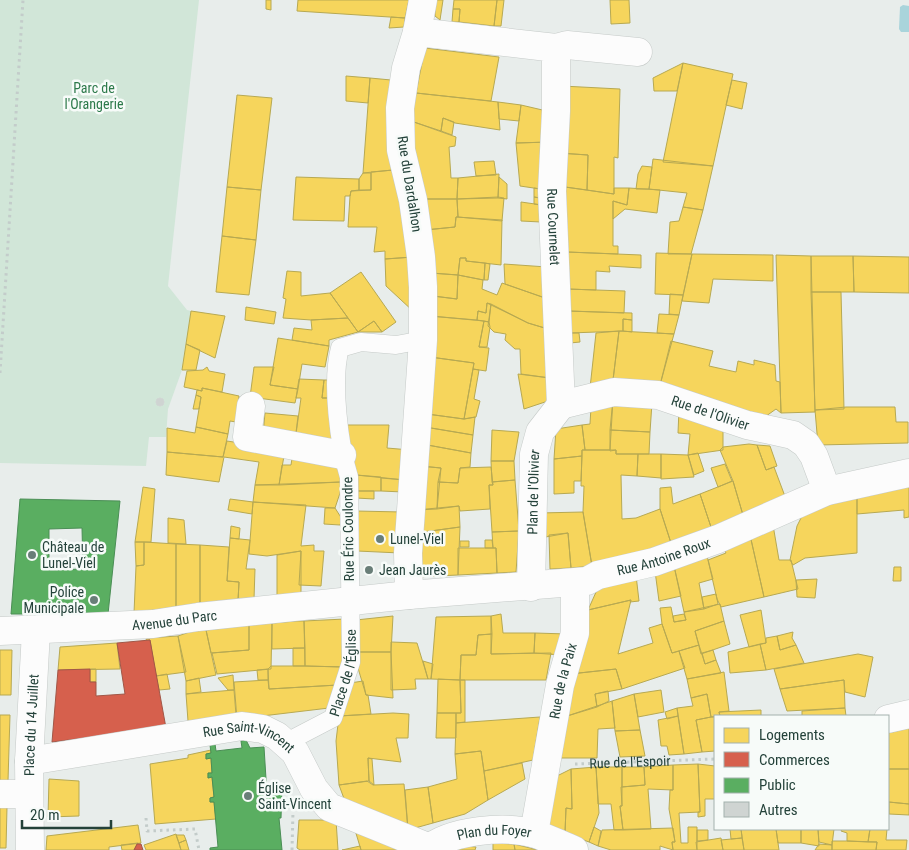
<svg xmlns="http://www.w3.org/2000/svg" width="909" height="850" viewBox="0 0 909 850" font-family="'Roboto Condensed',sans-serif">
<rect width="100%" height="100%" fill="#e8edeb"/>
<path fill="#d1e6d8" d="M0 0H199L168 286 187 310 191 311 182 370 168 409 166 437H149L146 466 0 463Z"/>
<path fill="#a9d4db" d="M903 5 909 6V32H901L899 29 900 7Z"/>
<path fill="#f6d55c" stroke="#b7a952" d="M266 0H271V10L266 9Z
M298 0H409L405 18 297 11Z
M435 0H443L440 20 435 16Z
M454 0H497L494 26 459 22 460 9H453Z
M497 0H504L501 26H494Z
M610 0H629L630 23 611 24Z
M453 9H460L459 22H452Z
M391 17 405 18 404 27 389 28Z
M425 48 499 57 491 101 416 93Z
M683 63 677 91H654L653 78Z
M683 63 733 74 713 166 663 162Z
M346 76 370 78 368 103 346 101Z
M370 78 391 80 393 170 363 173Z
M732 80 747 83 742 109 726 105Z
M562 86 620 89 618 158 614 157V194L587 190 588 155 559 153Z
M416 93 498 102 500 130 455 123 443 118 441 131 411 121Z
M237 95 272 98 261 190 227 187Z
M498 102 521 105 519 121 499 119Z
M521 105 551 112 550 142 516 143Z
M443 118 454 122 452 135 441 131Z
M411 121 456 137 455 146 449 147 451 178H458L457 199H421Z
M550 142 547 190 520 186 516 143Z
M559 153 588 155 587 190 558 186Z
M653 159 713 166 703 210 683 207 687 193 649 189Z
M494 161 496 175 476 176 474 162Z
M642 166 652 167 649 189H636L638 174Z
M393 170 413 257 385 259V251L374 252 377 227H348L350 196 351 191 371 190V172Z
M363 173H371V190H359V179Z
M499 174 498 198 457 199 458 178Z
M296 177 359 179V190L351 191 350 196H345L344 221 293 220Z
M499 177 507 184V199L498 198Z
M558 186 614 194V188H629L627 205 613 201V246H618V254L567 252Z
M227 187 261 190 256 240 222 236Z
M534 188 547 190 546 199 534 197Z
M629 188 660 190 657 213 625 209 613 219V201L627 205Z
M498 197 504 198 502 221 458 217 457 199Z
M534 197 546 199V206L534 204Z
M421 199H457L458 217H456L455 227 425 230Z
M521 202 542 205 541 222 521 221Z
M683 207 703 210 691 254H668L670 222 679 221Z
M456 217 502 220 501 265 466 261V258H460L458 275 431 273 425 230 455 227Z
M222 236 256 240 249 295 216 292Z
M567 252 641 255V268L609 266 610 272 596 271V290L567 289Z
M656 253 692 254 683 295 655 294Z
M692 254 773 255V281L713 279 709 303 682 301Z
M776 255 811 256 815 412 781 413Z
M811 256H853L854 292H811Z
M853 256 909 257V293L854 292Z
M413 257 414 312 386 286 385 259Z
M460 258H466V261L485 263 484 280 458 275Z
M485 263 490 264 488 280H484Z
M504 264 547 267 548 299 505 284Z
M287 271 301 272V296L330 293 348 318 311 320 283 318 286 299 283 298Z
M361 272 396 322 382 332 374 321 358 332 330 293Z
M431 273 458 275 457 299 433 296Z
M458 275 483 280 482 289 497 295 502 283 548 299V329L528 323 487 303 486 313 478 311 477 320 430 316 433 296 457 299Z
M567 289 625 291 624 313 568 311Z
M811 292H841L844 409 815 410Z
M670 294 683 295 679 315 669 314Z
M487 303 491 304 489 322 477 320 478 311 486 313Z
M491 304 528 323 548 329 550 378 521 374 520 349H515L505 340 506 334 494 332 488 326Z
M246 307 276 312 274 324 245 320Z
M191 311 225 316 215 358 186 344Z
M568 311 632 313V320L623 319V331L570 333Z
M659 314 679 315 674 334 657 333Z
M430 316 484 321 479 347 489 348 486 371 473 369 474 363 430 357Z
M348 318 358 332 329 340V346L292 340 294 328 312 330 311 320Z
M623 319 632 320V332L623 331Z
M374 321 382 332H358Z
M484 321 489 322 490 327 487 347H479Z
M619 331 613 380 590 388 596 333Z
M619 331 674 334 660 385 613 380Z
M570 333H579L580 342 570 343Z
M278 338 329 346 325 367 302 364 298 389 270 385Z
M671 341 713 351 709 366 736 372 738 361 754 365V360L775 365 776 381 780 382 781 413 776 409 762 419 660 385Z
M186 344 200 350 196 370H182Z
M430 357 474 363 464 419 427 414Z
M207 367 209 371 225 374 222 392 202 388V391L184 387 187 371 203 370Z
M254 367H274L270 385 298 389 295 403 250 397Z
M473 369 479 370 474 399 480 401 476 417 464 419Z
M518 374 550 378 551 400 524 409Z
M299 379 324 380 322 398H331L333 448 295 441 301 398H296Z
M324 380H328L331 398H322Z
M202 388 239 396 236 422 230 421 228 434 196 427 201 397 196 395 197 390 202 391Z
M196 395 201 397 199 409H193Z
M613 399 610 450H585L582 425 590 424 591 407Z
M613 399 652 403 650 432 610 430Z
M846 407H895L896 422H908V443L818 445 815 410Z
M679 409 723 426V450L688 455 690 434 678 433Z
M265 413 298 416 295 441 263 435Z
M427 414 464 419 475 417 473 435 425 427Z
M346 425H389L387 448 410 450 405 480 356 475Z
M582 425 585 450H582V456L554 459 556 429Z
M196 427 228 434 223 457 167 452V428L195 433Z
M425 427 473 435 471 453 422 444Z
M492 430 519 432 514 461H491Z
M610 430 650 432 649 454H616V450L610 451Z
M227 441 285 450 279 485H255L259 462 224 457 219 482 166 475 167 452 223 457Z
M422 444 471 453 470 467 460 468 458 483 438 482 441 468 420 466Z
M749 444 757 445 766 470 774 467 786 499 743 515 733 481 720 450 723 447Z
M757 445 770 446 777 466 766 470Z
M582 450H616V454H638L637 476 621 475 622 519 636 518 660 509 671 543 592 566 583 512 584 486H581Z
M293 452 338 461 341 482 279 485 282 465H291Z
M698 453 704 471 694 475 688 455Z
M638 454H661V478L637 476Z
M661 454 688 455 694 477 661 479Z
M582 456 581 481H574V493L554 494V459Z
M491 461H514L515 480 492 482Z
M725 464 732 481 718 487 711 468Z
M420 466 441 468 437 509 416 510Z
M491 467 493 485H489L490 509 460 511 459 506 437 509 438 482 458 483 460 468Z
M356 475 381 477V491H355Z
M381 478 405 480 403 492 381 491Z
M515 480 519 531 492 532 489 485H493L492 482Z
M733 481 743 515 711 527 700 494Z
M341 482V490L335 508 253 502 255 485Z
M909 484V517L904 518V510L857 514V495Z
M143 487 155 489 151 542H135Z
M671 487 673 504 700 494 711 527 671 543 660 509V488Z
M355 491H374V499L356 498Z
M857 495V553L805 558 793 565 790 560 797 526 803 514Z
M230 499 253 502 252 514 228 510Z
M253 502 306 505 301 546 314 545V551H324L321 586 299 585 301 551 267 556 249 554Z
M459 506 460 527 416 533V510Z
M325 508H335L342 519 340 525 324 524Z
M356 511 402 512 400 553 357 551Z
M583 512 592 566 571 568 568 533 540 538 539 513Z
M168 518 184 520 186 544 168 543Z
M773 525 779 560H791L798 589 764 597 750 535Z
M231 526 240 528 239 539 230 538Z
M460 527 458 575 416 577V533Z
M519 531 516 572 497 573 496 548H493L492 532Z
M568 533 571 568 550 569 549 535Z
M750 535 764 597 721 607 717 599 708 560 726 553 723 547Z
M230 538 250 540 246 569H255L254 599 238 601 239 582 227 581Z
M485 540H492L493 548H485Z
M460 541H469V547H460Z
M135 542H144V565L136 566Z
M144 542 176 544V607L134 613 136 566 144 565Z
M176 544 200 545V605L176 607Z
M200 545 229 547 227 581 239 582 238 601 200 605Z
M458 548H496L497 573 458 575Z
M301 551V593L277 597V555Z
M707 556 713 579 699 583 704 609 684 612 674 566Z
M674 566 681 596 659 601 655 571Z
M894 567H901V581H893Z
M636 575 639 601 630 602 631 600 588 610 601 581Z
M817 579 815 598 797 597 796 580Z
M716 594 718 604 704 609 702 597Z
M631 600 618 654 653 643 649 628 662 624 672 653 679 651 685 668 622 689 616 669 570 674 588 610Z
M720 604 724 621 695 631 699 645 672 653 662 624 660 608 671 607 674 622 686 620 684 612Z
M761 610 766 643 749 647 740 615Z
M501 614 503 633H535L534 653 491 654V616Z
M684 614 686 620 674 622 673 616Z
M393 616 391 652H355L356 620Z
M491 616 492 634 478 635 476 655H461L460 680 431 679 436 617Z
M345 619 344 667 305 666 304 621Z
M296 621H304L305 648 272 649V623Z
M724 621 730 644 701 654 695 631Z
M272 623 271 669 217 674 212 653 249 650V625Z
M249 625V650L211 653 206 630Z
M198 629 206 630 216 675 186 681 178 636Z
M793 632 792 638 796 645 780 650 777 636Z
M535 633 567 634 562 655 534 653Z
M492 634 491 654 551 653 546 680H460L461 655H476L478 635Z
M178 636 186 672 156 676 150 640H146L147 638Z
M777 636 780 650 796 645 804 663 766 670 760 644 766 643V638Z
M391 642 417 643 428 679H415L416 689 391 690Z
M117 643 120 669 58 670 60 647Z
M760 644 766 670 730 673 728 652Z
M699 645 705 664 716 660 721 673 687 679 679 651Z
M293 648H305V666H293Z
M0 650H12L11 695H0Z
M713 650 716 660 705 664 702 653Z
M355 652H391L393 698 366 695 355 658Z
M858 654 873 657 865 697 845 692 844 680 780 689 774 669Z
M423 661 433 664 431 679H428Z
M271 666H305L344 667 338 685 269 689 268 669Z
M90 669H96V682H90Z
M268 669V680H258L257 670Z
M616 669 622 689 595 694 597 707 564 717 570 674Z
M724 672 729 711 719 712 720 716 711 717 707 694 691 698 687 679Z
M167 674 170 689 159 690 156 676Z
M233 675 234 690H228L218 678Z
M199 678 201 692 186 694V681Z
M438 679 460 680 461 713H437Z
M268 680 269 689 338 685 329 708 237 719 234 682Z
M460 680H465V722L456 723V713H461Z
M844 680 845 708 787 711 780 689Z
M363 681 366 695H368L371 714 339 716 350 683Z
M234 690 236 715 188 721 186 694Z
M661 690 664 712 638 717 634 694Z
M608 691 609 701 597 707 595 694Z
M634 694 640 730 615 731 612 701Z
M707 694 711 717 696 720 702 752 684 754 677 708 693 706 691 698Z
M612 701 615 728 598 729 597 758H555L564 717Z
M677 708 678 716 667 719 665 712Z
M845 708 846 716H802V711Z
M761 710V716H717H720L719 712Z
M393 713 409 714 408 738H396L401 762 368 758 369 781 339 785 336 741 339 716Z
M437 713H456V738H436Z
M0 715H10L8 781H0Z
M678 716 684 754 669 755 667 746H661L658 720Z
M540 717 533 760 484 771 481 751 455 754 456 723Z
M711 717H715V751L702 752 696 720Z
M909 728V769H888V733Z
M640 730 645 756 620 757 615 731Z
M211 750V753L206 754V759L211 758 212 773H208V778L212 777 214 797 210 798V802H214L216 819 155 824 150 764 188 758V755Z
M481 751 488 800 465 814 433 823 428 787 457 779 455 754Z
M368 758 372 759 374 785 369 781Z
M522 763 525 779 488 800 484 771Z
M698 764 715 766V799H705V816L698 817V812H700Z
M698 764 700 812 679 813 681 843H688V827H697V850H673L672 842H675L669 809 670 790H673V765Z
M673 765V790L648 789 651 829 623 830 620 806H622L621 787 645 785 644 767Z
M596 767H622V806H620L623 830H614L611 804H598Z
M596 767 599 813 589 842 565 833 566 808 572 809 571 769Z
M622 767H644L645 785 622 787Z
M571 769 572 809 566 808 565 833 545 823 553 778Z
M888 769H909V804L888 802Z
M49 779 79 781V816L48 817Z
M367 781 373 785 404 784 408 830 346 804 339 785Z
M428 787 433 823 408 830 405 790Z
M889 802 909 804V815L889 814Z
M0 807H7L6 848H0Z
M299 820H336L338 850H300L297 848Z
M138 825 141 843 109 847V850H46L47 836Z
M594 827 601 831 598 846 589 842Z
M673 828 675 842H672L673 850 660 846V850H611L598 846 602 830Z
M730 829H741L742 838 731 839Z
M741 829H776L779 850H744Z
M776 829H801V843H778Z
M801 829H818L819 846 801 843Z
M834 829 832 845 819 842 818 829Z
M842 829H870L868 842 847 841V833L841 831Z
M870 829H887L886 840H907L906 850H876L877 842H868Z
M355 830 396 844 397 850H361Z
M697 830H708V840L697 841Z
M176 834 181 850H146L144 845Z
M176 835H184L186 840 179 843Z
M721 838 723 850H697L696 842Z
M742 838 744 850H723L721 840Z
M186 840 189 850H181L179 843Z
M832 841H847L877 842 876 850H832Z
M138 843 134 850H122L121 845Z
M493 843 514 844 515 850H493Z
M514 844 538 850H515Z
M819 844 832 845V850H815Z
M360 846 361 850H342Z
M464 846 476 847 475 850H452Z"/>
<path fill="#d6604d" stroke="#a15747" d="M150 640 166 728 52 742 58 670 90 669V682H96V696L125 694 117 643Z
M137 844H141L143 850H134Z"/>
<path fill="#5aae61" stroke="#4a8e55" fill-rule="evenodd" d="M20 499 120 501 108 614H11ZM82 528 83 569 49 570V529Z
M246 740 250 748 264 747 267 795 282 788 281 818H279L282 850H210V848L218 847 214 802H210V798L214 797 212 777 208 778V773H212L211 758 206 759V754L211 753 210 745 215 744 216 751 242 748 241 741Z"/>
<path fill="#cfd4d2" stroke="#d1d6d4" d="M156 402a4 4 0 1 1 8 0a4 4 0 1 1-8 0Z"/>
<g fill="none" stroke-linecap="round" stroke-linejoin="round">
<defs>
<g id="service">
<path id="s2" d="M285 743 333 718 351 662 349 477C339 445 331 381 340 348L361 342 396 345 423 340"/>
</g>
<g id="minor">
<path id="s3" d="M417 32 556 48V111L552 191 561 405"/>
<path d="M556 48 567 45 638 52"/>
<path id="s4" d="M561 405 614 392 658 395 747 425 793 435 806 444 814 456 827 491"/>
<path d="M251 406 247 437 342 455"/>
<path id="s5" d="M531 587 534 454 540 432 561 405"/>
<path d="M409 595 408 553 423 340V287L421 257 413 200 401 150 400 108 406 68 417 32 423 0"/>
<path d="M888 719 909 714"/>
<path id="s6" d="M29 761 242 726 263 729 277 736 295 752 314 789 329 807 430 848"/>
<path d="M0 794H29"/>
<path id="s7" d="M534 833 560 685 575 633V583"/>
<path id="s8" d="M30 850 29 761 36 631"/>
</g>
<g id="tertiary">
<path id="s9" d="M0 631 153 624 198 617 409 595 587 581 598 575 654 562 718 539 827 491 909 473"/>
<path id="s10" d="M427 850C450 830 506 825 535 834 548 838 561 845 574 850"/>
</g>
</defs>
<use href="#service" stroke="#c5cac8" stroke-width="19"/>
<use href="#minor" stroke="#c5cac8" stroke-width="29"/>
<use href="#tertiary" stroke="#c5cac8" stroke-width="29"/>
<g stroke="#c3ccca" stroke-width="3" stroke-dasharray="2.5 4" stroke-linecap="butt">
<path d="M0 373 23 0"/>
<path id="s1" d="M575 764 715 759"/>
<path d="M146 818 147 831 195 829 199 850"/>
<path d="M292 850 293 811"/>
</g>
<use href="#service" stroke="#fcfcfc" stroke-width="18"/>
<use href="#minor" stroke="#fcfcfc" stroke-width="28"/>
<use href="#tertiary" stroke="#fcfcfc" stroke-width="28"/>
</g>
<g fill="#697e78" stroke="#f7fbf9" stroke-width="2">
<circle cx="380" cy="539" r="5"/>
<circle cx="32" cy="555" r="5"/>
<circle cx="369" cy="570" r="5"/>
<circle cx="94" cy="600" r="5"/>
<circle cx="248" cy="796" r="5"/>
</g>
<g text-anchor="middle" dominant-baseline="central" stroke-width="5" stroke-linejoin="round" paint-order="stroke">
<g font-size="14" fill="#2d7a4b" stroke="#f7fbf9">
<text x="94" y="88">Parc de<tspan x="94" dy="16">l'Orangerie</tspan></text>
</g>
<g font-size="14" fill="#24423a" stroke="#f7fbf9">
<text transform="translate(410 184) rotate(81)">Rue du Dardalhon</text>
<text stroke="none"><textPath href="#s3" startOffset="319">Rue Cournelet</textPath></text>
<text stroke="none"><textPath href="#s4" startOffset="154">Rue de l'Olivier</textPath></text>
<text stroke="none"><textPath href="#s5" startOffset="95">Plan de l'Olivier</textPath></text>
<text transform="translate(348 529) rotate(-91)">Rue Éric Coulondre</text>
<text stroke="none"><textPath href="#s9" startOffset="670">Rue Antoine Roux</textPath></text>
<text stroke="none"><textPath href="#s9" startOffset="175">Avenue du Parc</textPath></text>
<text stroke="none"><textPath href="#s2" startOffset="101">Place de l'Église</textPath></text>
<text stroke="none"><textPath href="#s7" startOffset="155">Rue de la Paix</textPath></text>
<text stroke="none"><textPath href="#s8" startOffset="125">Place du 14 Juillet</textPath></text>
<text stroke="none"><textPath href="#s6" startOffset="225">Rue Saint-Vincent</textPath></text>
<text stroke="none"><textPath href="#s1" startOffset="55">Rue de l'Espoir</textPath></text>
<text stroke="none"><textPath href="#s10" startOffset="71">Plan du Foyer</textPath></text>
</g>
<g font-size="14" fill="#24423a" stroke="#f7fbf9" text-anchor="start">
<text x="390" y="539">Lunel-Viel</text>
<text x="42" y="547">Château de<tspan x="42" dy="16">Lunel-Viel</tspan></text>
<text x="379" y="570">Jean Jaurès</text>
<text x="84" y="592" text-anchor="end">Police<tspan x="84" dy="16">Municipale</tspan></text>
<text x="258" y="788">Église<tspan x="258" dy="16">Saint-Vincent</tspan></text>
</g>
</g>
<rect x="714" y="715" width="175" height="115" fill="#f7fbf9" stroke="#a3b1ad"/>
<rect x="724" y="728" width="25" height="15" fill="#f6d55c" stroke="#a3b1ad"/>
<text x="759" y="740" font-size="15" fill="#24423a">Logements</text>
<rect x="724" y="752" width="25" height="15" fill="#d6604d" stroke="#a3b1ad"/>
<text x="759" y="765" font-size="15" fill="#24423a">Commerces</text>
<rect x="724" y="778" width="25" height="15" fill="#5aae61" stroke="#a3b1ad"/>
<text x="759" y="790" font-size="15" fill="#24423a">Public</text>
<rect x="724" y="802" width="25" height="15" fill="#cfd4d2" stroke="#a3b1ad"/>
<text x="759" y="815" font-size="15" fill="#24423a">Autres</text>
<path d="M22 820v8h89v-8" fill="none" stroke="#24423a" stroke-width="2.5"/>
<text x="30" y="820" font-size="15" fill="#24423a" stroke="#f7fbf9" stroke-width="4" paint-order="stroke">20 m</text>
</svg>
